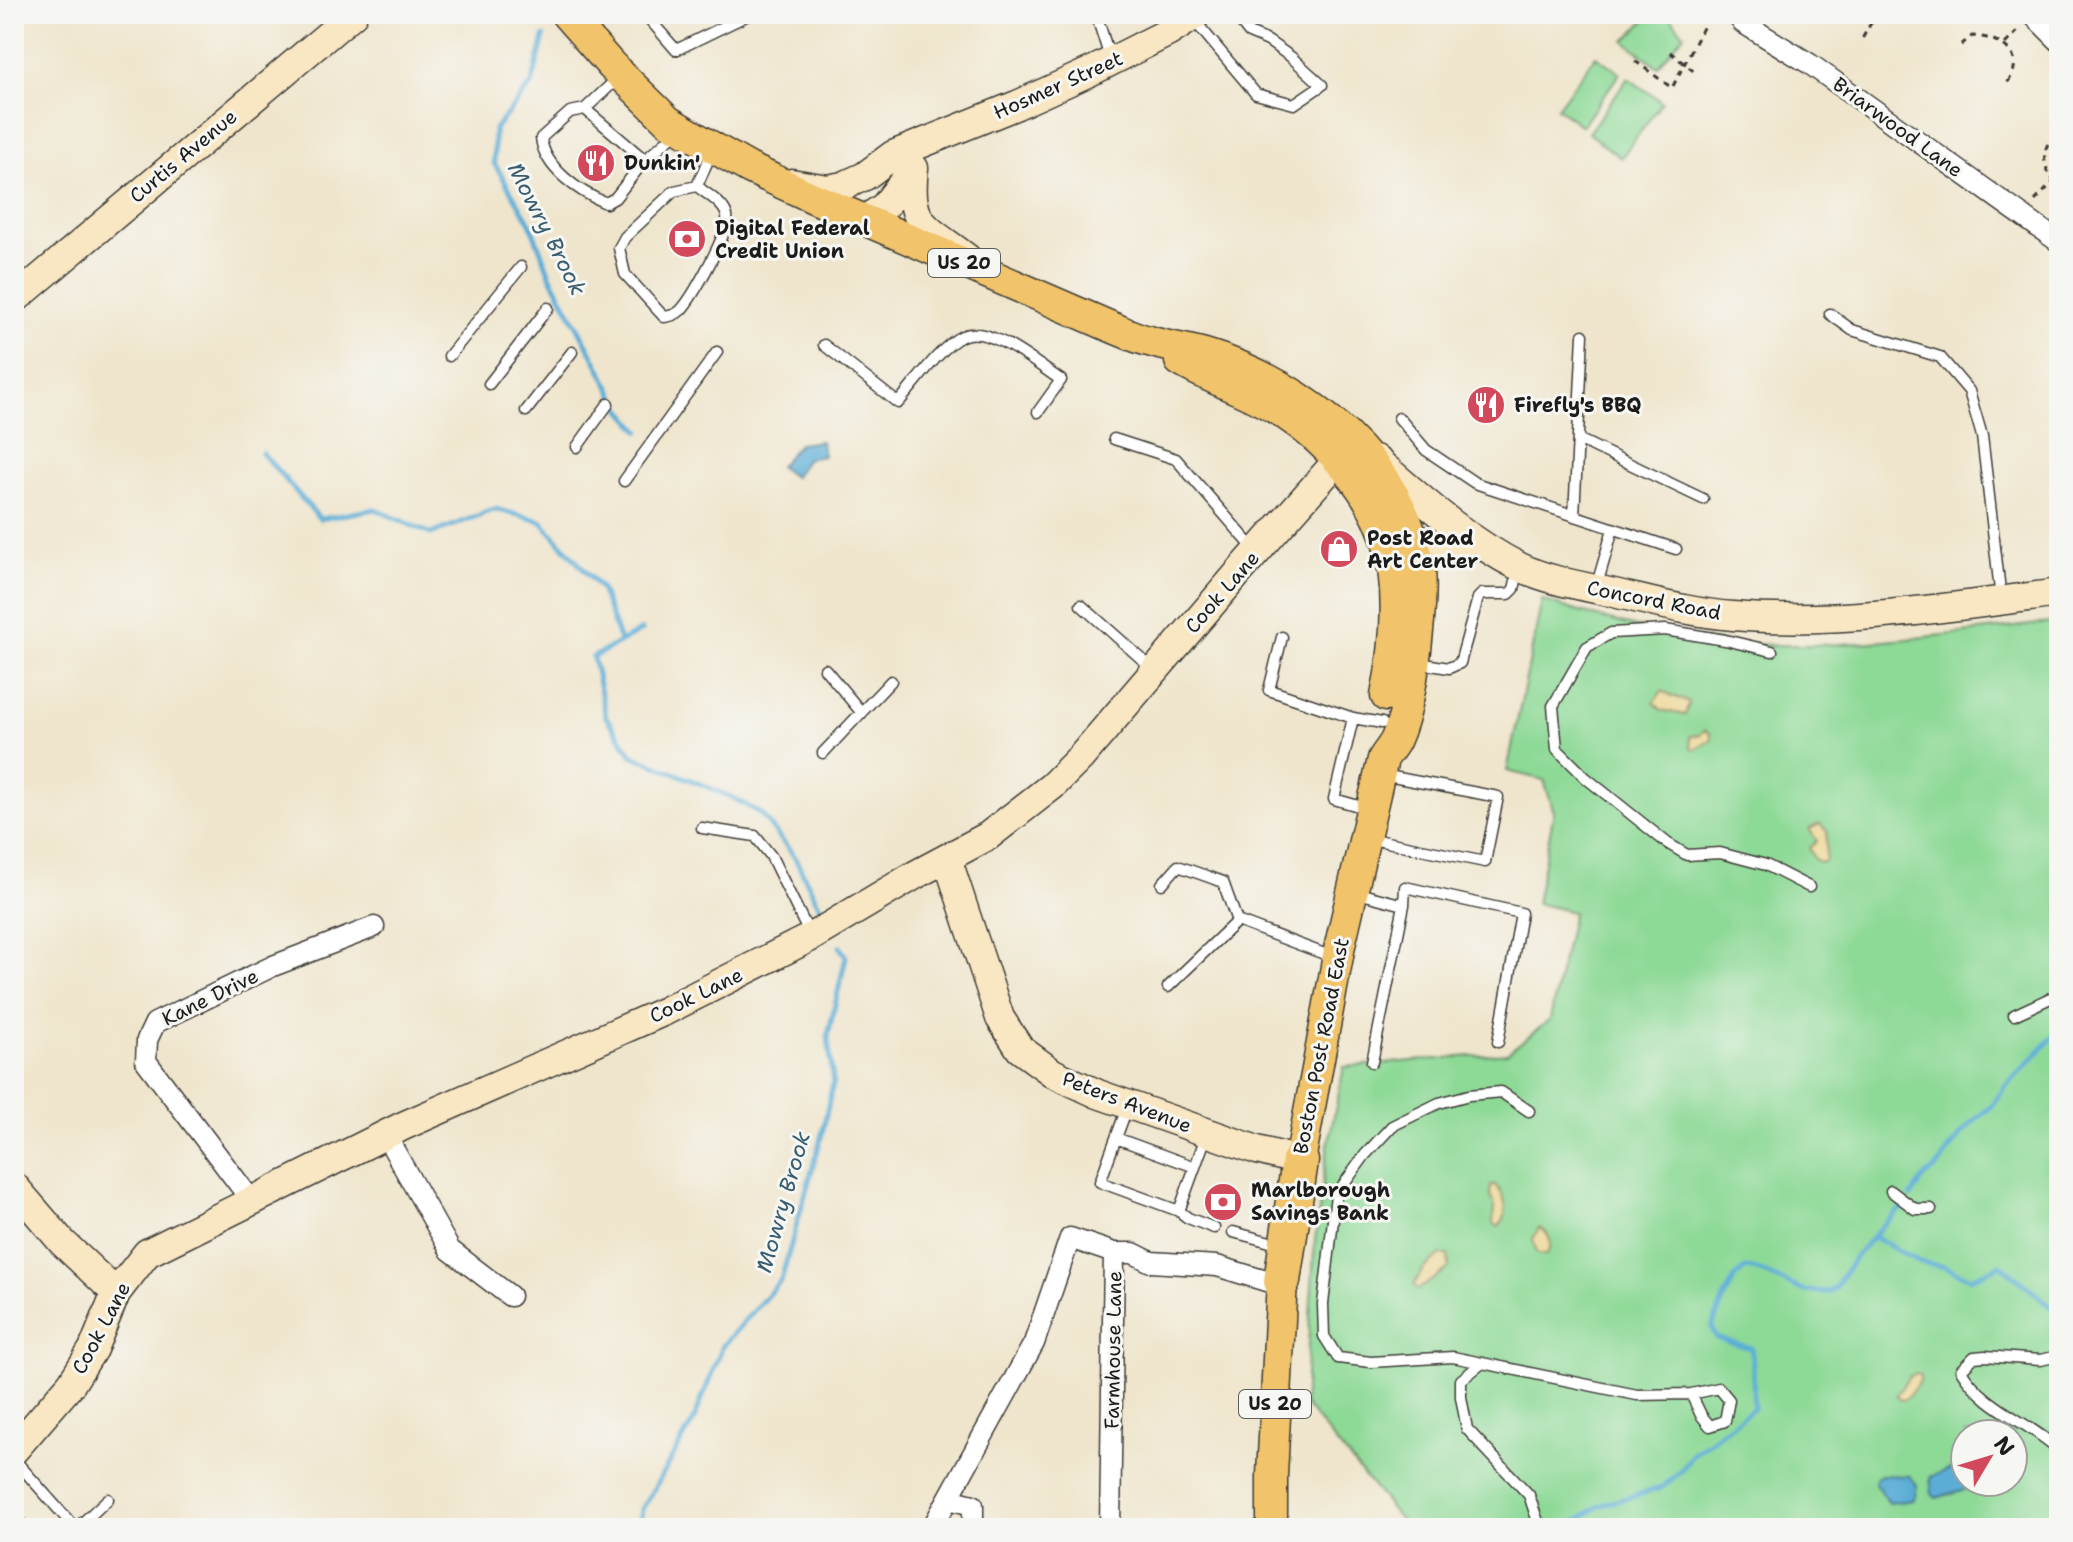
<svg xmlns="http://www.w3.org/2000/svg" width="2073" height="1542" viewBox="0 0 2073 1542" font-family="'Shantell Sans',sans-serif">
<rect width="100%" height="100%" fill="#f6f6f2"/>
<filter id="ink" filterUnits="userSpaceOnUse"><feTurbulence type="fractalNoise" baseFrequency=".0125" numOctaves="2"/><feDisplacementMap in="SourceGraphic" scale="16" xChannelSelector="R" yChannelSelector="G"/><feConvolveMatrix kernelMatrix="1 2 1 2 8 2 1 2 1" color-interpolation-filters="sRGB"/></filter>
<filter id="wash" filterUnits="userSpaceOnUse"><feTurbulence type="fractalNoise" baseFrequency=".006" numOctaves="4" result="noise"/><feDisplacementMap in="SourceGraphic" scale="32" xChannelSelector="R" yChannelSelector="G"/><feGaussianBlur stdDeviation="1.8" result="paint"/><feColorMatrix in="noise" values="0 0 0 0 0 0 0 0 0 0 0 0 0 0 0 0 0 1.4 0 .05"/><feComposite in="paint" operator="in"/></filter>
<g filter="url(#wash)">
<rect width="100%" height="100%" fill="#efe5cc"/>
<path fill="#8dd996" stroke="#547a59" stroke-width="2" fill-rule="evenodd" d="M1651 14H1668L1684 34 1658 67 1625 41Z
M1596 56 1620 73 1582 126 1557 108Z
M1628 78 1662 102 1621 158 1588 133Z
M1542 600C1616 625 1695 643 1774 645 1869 647 1965 632 2059 622V1528H1407L1304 1404 1315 1240 1328 1145 1344 1067 1507 1053 1550 1020 1573 912 1536 903 1554 812 1544 780 1507 771ZM1965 1434H2013V1482H1965Z"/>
<path fill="#eeda9e" stroke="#857b5d" stroke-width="2" d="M1662 691 1689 703 1685 715 1661 710 1654 702Z
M1705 730 1711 734V740L1696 749 1691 748 1690 736 1699 735Z
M1820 824 1827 831 1826 860 1822 863 1814 859 1809 848 1817 841 1809 829Z
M1495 1185C1507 1196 1510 1216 1498 1227L1493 1223 1494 1204 1490 1195 1491 1186Z
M1539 1228C1551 1233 1553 1245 1546 1255L1537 1254 1533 1239Z
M1441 1255H1448L1449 1268 1418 1290 1414 1285 1423 1269Z
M1915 1374 1920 1375V1381L1906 1399 1900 1400 1896 1395 1910 1376Z"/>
<path fill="#5badd6" stroke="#3c6479" stroke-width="2" d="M821 441 823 456 807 459 794 477 779 466 799 444Z
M1956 1467 1965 1470V1482L1974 1483 1966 1489 1936 1498 1932 1493 1930 1477Z
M1880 1475 1910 1476 1917 1486 1914 1500 1889 1503 1875 1484V1479Z"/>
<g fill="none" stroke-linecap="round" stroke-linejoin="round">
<path stroke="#5badd6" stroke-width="5" d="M544 37 532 84 494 130V163L530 223 550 275 622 410 640 431
M262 453 320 519 375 509 431 534 495 509 541 521 601 589 620 641
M642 630 593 657 606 717 632 755 731 797 760 813 794 856 820 907
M1911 1196 1924 1177 1938 1167 1949 1149 1970 1124 1993 1105 2004 1088 2059 1031
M1873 1237 1920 1262 1945 1267 1970 1278 2001 1265 2059 1313
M639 1528 642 1509 693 1422 723 1345 781 1280 821 1138 833 1083 828 1035 846 957 840 947
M1566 1528 1599 1506 1661 1488 1680 1472 1692 1455 1754 1408C1752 1387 1755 1369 1751 1348L1716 1338 1712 1327 1725 1296 1735 1278 1746 1268 1757 1270 1805 1291 1829 1292 1835 1288 1855 1257 1883 1225 1902 1208"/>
</g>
</g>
<g filter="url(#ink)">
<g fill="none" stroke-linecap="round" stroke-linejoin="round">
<defs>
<path id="lane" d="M645 14 676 50 750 14
M1096 14 1110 58
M1193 19 1256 94 1294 104 1322 85 1291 57 1268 41 1249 33 1234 14
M619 77 585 109 645 160 679 130
M585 109 570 112 541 138C544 168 579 192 606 203L615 198 645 160
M697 186C706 194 724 203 727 216 730 231 693 297 681 310 676 315 671 316 664 317L625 274 619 248 625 237 674 191Z
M697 186 712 151
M1830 314 1852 330 1940 357 1969 391 1982 436 2001 599
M824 345 898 403C915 384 940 347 962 336 989 323 1039 366 1061 380L1038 412
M449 356 521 267
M489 384 548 308
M526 411 572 352
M1399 418 1426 450 1475 483 1676 549
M1114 439 1176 459 1255 550
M1578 439 1703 499
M577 447 608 404
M624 481 717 352
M1574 516 1583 335
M1596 588 1613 529
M1081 605 1153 669
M1282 637 1269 690 1353 718 1382 723
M1772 651 1725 640 1665 630 1611 633 1587 647 1553 706 1557 749 1586 778 1667 843 1687 855 1720 853 1766 865 1809 887
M1419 663 1449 668 1460 663 1478 598 1482 594H1509L1514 589 1519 568
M825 669 862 713
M1353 718 1334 799 1369 809
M823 753 891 681
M702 828 755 836 771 856 810 935
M1367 838 1485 862 1498 797 1382 775
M1162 884 1178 866 1223 882 1237 921
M1354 892 1404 905 1372 1062
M1404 905 1405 887 1521 913 1498 1042
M1168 987 1237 921 1335 958
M2014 1015 2059 994
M1128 1105 1100 1182 1179 1211 1188 1218 1214 1228
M1529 1111 1501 1092 1469 1095 1439 1103 1392 1126 1365 1155 1336 1195 1323 1304 1324 1336 1338 1358 1371 1362 1453 1357 1637 1395 1691 1394 1719 1388 1729 1400 1725 1421 1710 1426 1701 1415 1691 1394
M1116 1138 1195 1167
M1891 1191 1915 1209H1931
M1179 1211 1207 1134
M1233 1232 1281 1245
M2059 1356 2040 1360 1985 1356 1974 1357 1961 1370C1984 1408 2025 1420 2057 1448L2059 1465
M1481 1364 1461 1380V1397L1467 1429 1529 1495 1540 1528
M14 1459 75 1528
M14 1517 25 1528
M77 1528 108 1499"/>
<path id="street" d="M1736 14 1743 23 1810 64 2059 242
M2032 14 2059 41
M385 1134 450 1250 510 1296
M251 1200 146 1061 147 1040 155 1023 273 966 374 927
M1114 1253H1133L1151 1262 1217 1266 1266 1281H1282
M949 1499 973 1505V1528
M932 1528 1034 1343 1070 1238 1114 1253 1110 1528"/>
<path id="secondary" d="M914 168C907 226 926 226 967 258
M791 183 828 189 843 186 865 176 893 155 1017 105 1096 69 1169 32 1197 14
M866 219 884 207 914 168
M14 300 353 14
M1375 459C1420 498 1466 540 1520 567 1549 581 1583 586 1614 593 1653 602 1692 613 1733 616 1841 625 1952 607 2059 593
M1399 541 1427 554 1482 546
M947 858 1000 1018 1020 1049 1053 1073 1098 1094 1257 1150 1300 1161
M14 1186 62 1242 116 1293
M14 1450 71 1384 93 1349 116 1293 147 1253 403 1126 665 1011 811 937 915 875 988 836 1052 786 1081 757 1240 571 1337 461"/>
<path id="primary" d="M566 14 611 65 668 121 714 148 749 168 809 196 1109 326C1122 331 1135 338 1149 341 1168 347 1189 349 1208 355 1305 384 1405 465 1420 570 1422 590 1420 611 1418 631 1415 663 1409 710 1396 739 1393 746 1387 752 1383 759L1340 945 1300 1161
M1180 361C1213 381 1251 392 1283 413 1328 442 1374 492 1388 545 1401 594 1396 647 1386 696
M1272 1528V1475L1282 1281"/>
<path id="highway" d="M1282 1281 1300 1161"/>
</defs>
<use href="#lane" stroke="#3c3a36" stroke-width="13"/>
<use href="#street" stroke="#3c3a36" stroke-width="23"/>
<use href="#secondary" stroke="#3c3a36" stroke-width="31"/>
<use href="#primary" stroke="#3c3a36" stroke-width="33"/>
<use href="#highway" stroke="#3c3a36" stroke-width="39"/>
<path stroke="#3c3a36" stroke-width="3" stroke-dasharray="6 6" stroke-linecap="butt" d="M1862 14 1871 23 1862 39
M1871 23 1890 14
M2005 44 2019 30
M1961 45 1972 36C2003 37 2030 57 2004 87
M1670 52 1697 74
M1635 61 1672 88 1710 14
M2048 144C2040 157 2047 177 2059 185
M2035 201 2054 181"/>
<use href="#lane" stroke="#fff" stroke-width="10"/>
<use href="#street" stroke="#fff" stroke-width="20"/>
<use href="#secondary" stroke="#f9e7c3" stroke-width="28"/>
<use href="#primary" stroke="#f1c36a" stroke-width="30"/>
<use href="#highway" stroke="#f1c36a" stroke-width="36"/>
</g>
</g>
<defs>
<symbol id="restaurant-disc" viewBox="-11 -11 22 22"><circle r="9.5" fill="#d1495b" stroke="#f6f6f2"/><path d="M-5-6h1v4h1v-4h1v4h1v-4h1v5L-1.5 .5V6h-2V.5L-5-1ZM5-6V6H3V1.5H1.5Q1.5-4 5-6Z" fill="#fff"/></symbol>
<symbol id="bank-disc" viewBox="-11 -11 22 22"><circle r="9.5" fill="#d1495b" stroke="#f6f6f2"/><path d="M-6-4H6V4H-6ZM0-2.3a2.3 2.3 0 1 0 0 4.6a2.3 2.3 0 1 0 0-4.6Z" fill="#fff"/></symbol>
<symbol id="shop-disc" viewBox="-11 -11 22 22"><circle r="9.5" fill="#d1495b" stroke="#f6f6f2"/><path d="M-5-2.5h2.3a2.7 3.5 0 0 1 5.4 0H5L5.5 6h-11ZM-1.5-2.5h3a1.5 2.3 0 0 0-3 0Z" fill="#fff"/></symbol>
</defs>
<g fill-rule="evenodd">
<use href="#restaurant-disc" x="574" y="141" width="44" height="44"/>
<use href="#bank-disc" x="665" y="217" width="44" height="44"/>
<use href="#restaurant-disc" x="1464" y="383" width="44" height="44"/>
<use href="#shop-disc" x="1317" y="527" width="44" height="44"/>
<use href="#bank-disc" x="1201" y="1180" width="44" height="44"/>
</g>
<g text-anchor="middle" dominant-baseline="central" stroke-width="6" stroke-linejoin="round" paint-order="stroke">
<g fill="#f6f6f2" stroke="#5d5d5c" stroke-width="2">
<rect x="928" y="249" width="72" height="28" rx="6"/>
<rect x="1239" y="1390" width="72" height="28" rx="6"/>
</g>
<g font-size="18" font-weight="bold" fill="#1c1c1c">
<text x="964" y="263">US 20</text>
<text x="1275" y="1404">US 20</text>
</g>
<g font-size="20" fill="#1c1c1c" stroke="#f6f6f2">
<text transform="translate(1058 85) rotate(-24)">Hosmer Street</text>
<text transform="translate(1898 127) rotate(36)">Briarwood Lane</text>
<text transform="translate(183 156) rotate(-40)">Curtis Avenue</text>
<text transform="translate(1222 592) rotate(-49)">Cook Lane</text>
<text transform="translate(1654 600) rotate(11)">Concord Road</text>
<text transform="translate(696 995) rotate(-26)">Cook Lane</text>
<text transform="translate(210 997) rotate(-26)">Kane Drive</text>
<text transform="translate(1321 1046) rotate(-79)">Boston Post Road East</text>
<text transform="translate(1127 1102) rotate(21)">Peters Avenue</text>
<text transform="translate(101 1328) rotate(-62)">Cook Lane</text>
<text transform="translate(1113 1350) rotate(-89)">Farmhouse Lane</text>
</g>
<g font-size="20" font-weight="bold" fill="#1c1c1c" stroke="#f6f6f2" text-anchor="start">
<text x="624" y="163">Dunkin'</text>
<text x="715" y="228">Digital Federal<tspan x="715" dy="23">Credit Union</tspan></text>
<text x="1514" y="405">Firefly's BBQ</text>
<text x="1367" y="538">Post Road<tspan x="1367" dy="23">Art Center</tspan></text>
<text x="1251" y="1190">Marlborough<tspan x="1251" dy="23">Savings Bank</tspan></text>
</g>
<g font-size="22" font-style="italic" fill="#385d70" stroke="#f6f6f2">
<text transform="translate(547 229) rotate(63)">Mowry Brook</text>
<text transform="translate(783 1202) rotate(-74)">Mowry Brook</text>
</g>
</g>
<rect width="2073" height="1542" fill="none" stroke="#f6f6f2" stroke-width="48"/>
<g transform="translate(1989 1458) rotate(52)"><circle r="38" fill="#f6f6f2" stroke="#9f9f9c" stroke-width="2"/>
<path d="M0-6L14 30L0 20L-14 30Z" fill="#d1495b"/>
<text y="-12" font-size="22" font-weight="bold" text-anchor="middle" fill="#1c1c1c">N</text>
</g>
</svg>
